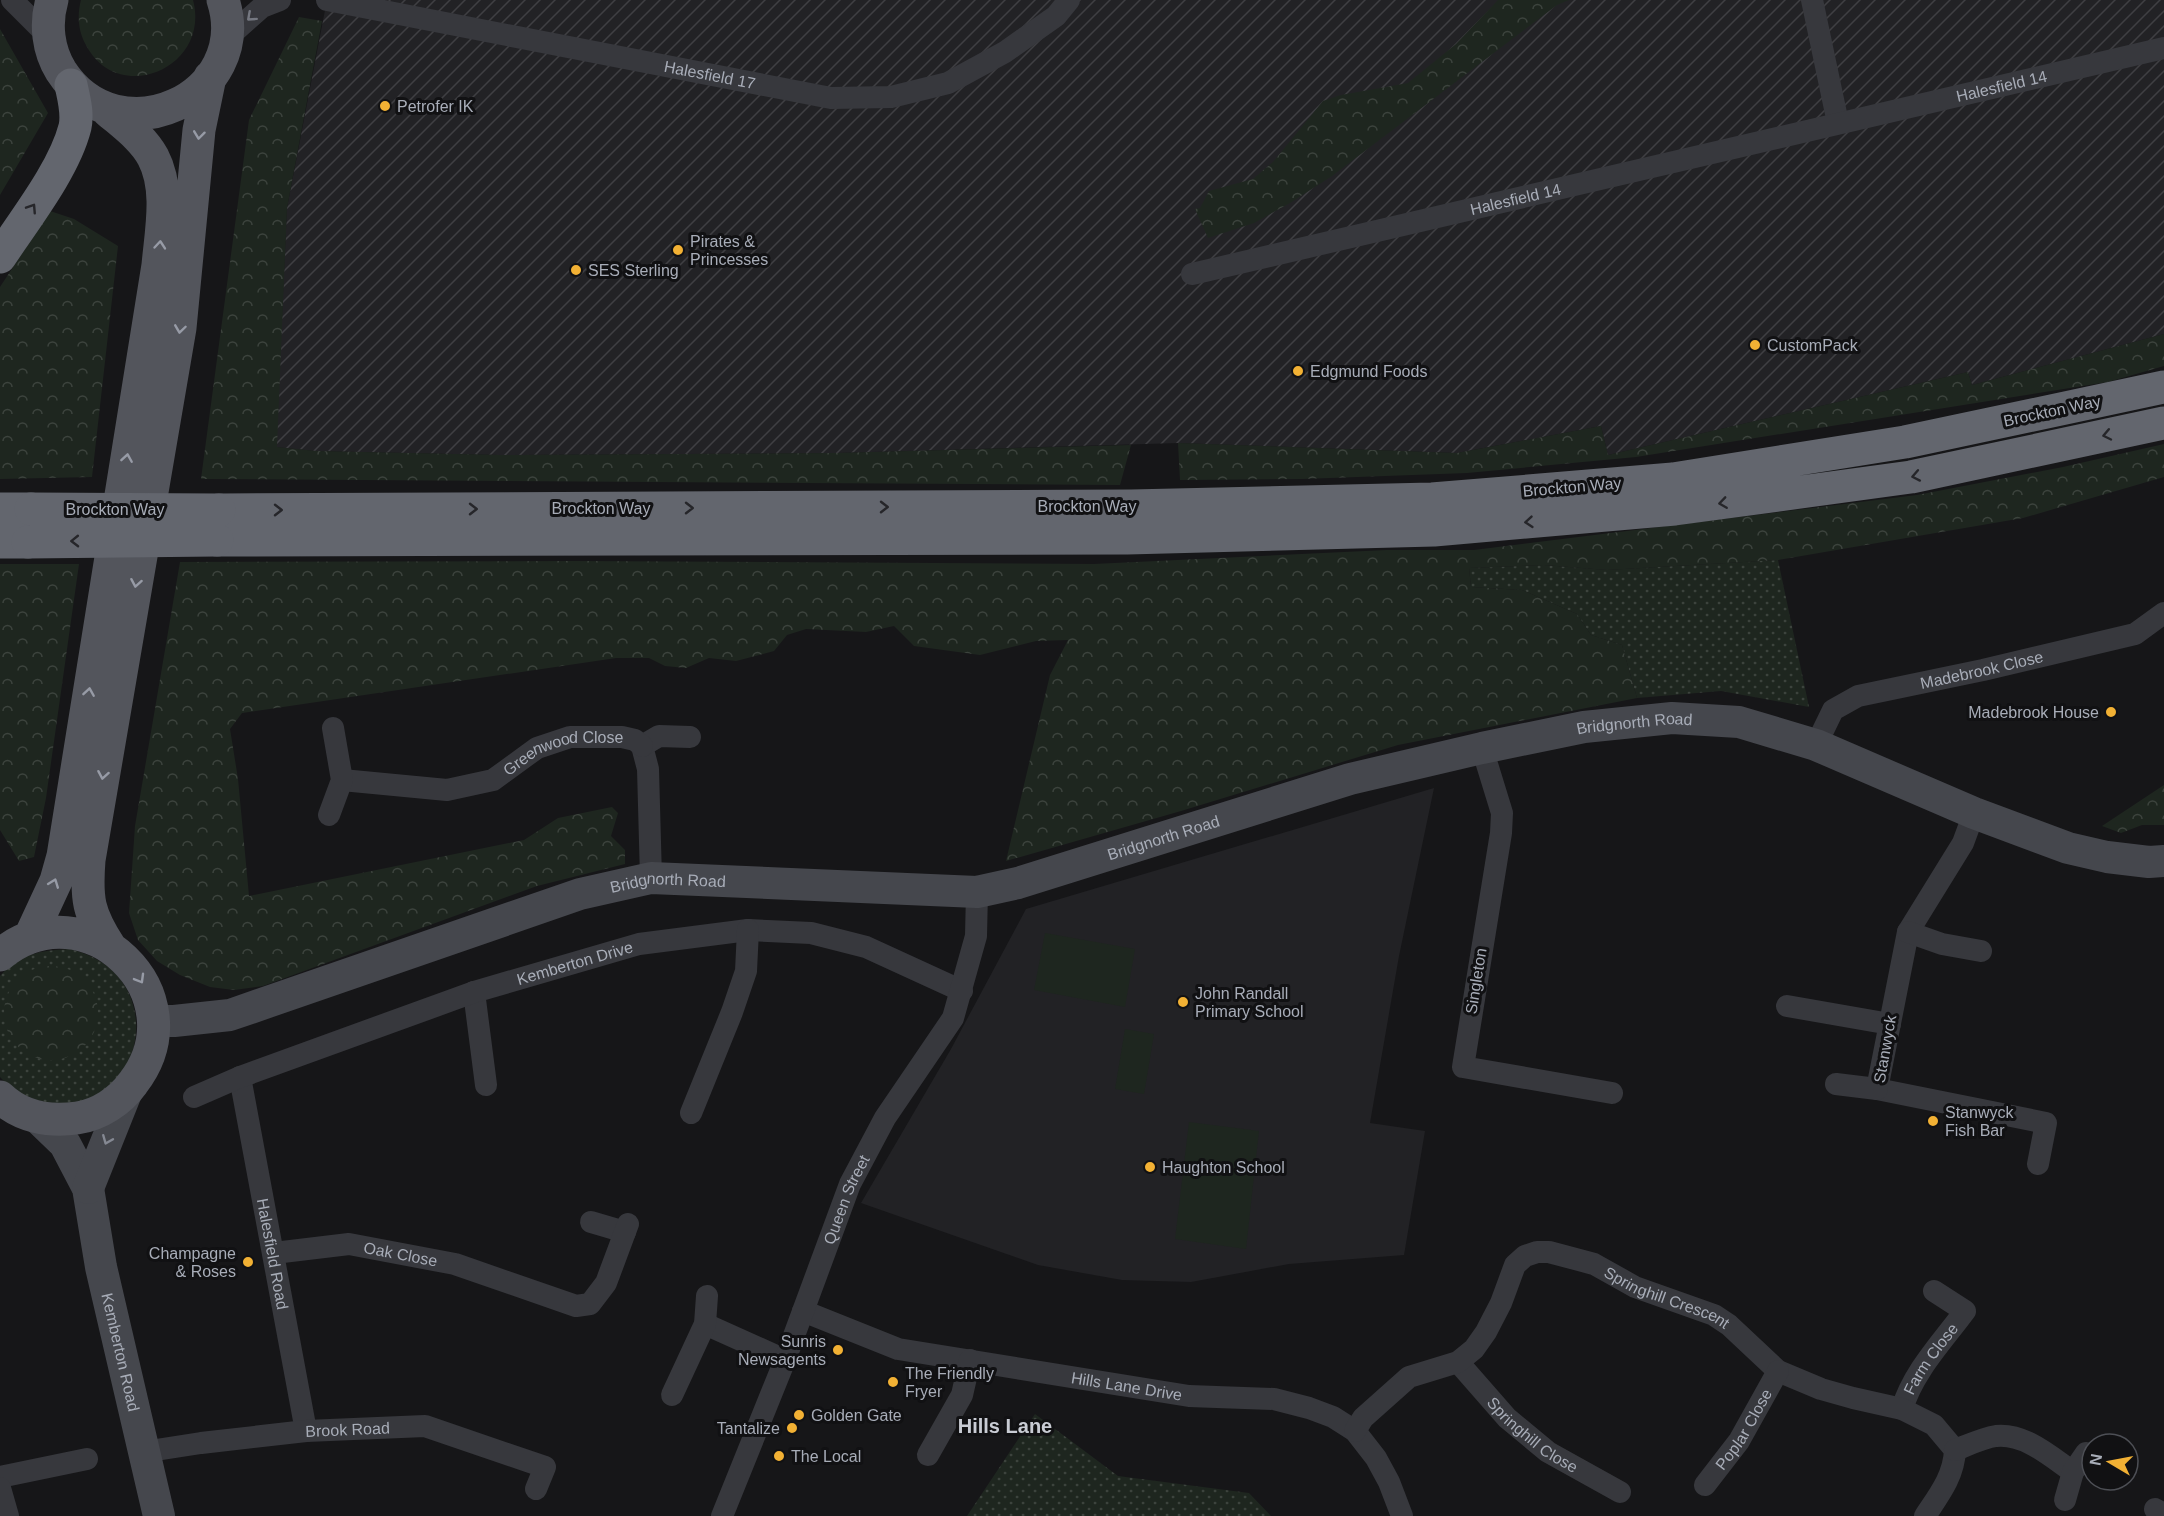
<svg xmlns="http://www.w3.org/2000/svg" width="2164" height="1516" viewBox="0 0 2164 1516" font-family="Arial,sans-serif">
<defs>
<pattern id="industrial-furrows" width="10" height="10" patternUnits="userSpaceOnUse" patternTransform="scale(1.5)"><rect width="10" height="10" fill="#222225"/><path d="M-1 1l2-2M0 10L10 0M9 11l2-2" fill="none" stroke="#3f3f43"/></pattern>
<pattern id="green-dots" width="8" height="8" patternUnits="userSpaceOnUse" patternTransform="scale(1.5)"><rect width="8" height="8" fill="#1e261f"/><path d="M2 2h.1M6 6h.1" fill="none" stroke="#3c433d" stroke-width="1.8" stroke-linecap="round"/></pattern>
<pattern id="forest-crowns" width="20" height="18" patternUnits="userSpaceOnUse" patternTransform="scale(1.5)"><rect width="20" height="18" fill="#1e261f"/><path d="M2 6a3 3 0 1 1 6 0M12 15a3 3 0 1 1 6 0" fill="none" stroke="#3c433d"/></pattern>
</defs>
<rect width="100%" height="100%" fill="#161618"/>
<path fill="#222225" d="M1434 788 1399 956 1370 1123 1425 1131 1404 1255 1289 1264 1191 1282 1122 1280 1038 1265 861 1203 951 1049 1026 909Z"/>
<path fill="url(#industrial-furrows)" d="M327 0H2164V334L1972 385 1968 372 1608 455 1601 426 1457 453 1178 443 836 453 502 455 315 451 276 447 287 208Z"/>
<path fill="url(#green-dots)" d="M1778 560 1809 707 1721 691 1637 698 1622 645 1591 635 1577 614 1522 590 1471 587 1469 568 1544 565 1607 570Z
M69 949C175 972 145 1117 52 1103 31 1100 14 1093 0 1077V976C20 953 40 951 69 949Z
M1035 1414 1118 1476 1249 1493 1271 1516H967Z"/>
<path fill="url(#forest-crowns)" d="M81 0H193C211 68 118 107 86 45 78 31 77 15 81 0Z
M1498 0H1569L1557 5 1332 176 1290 203 1254 223 1208 238 1195 209 1200 208 1209 191 1253 179 1273 162 1323 101 1341 95 1408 83 1456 44Z
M299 17 322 21 287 208 277 447 316 451 502 455 836 453 1131 445 1120 485 201 479 249 120Z
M0 29 48 113 0 195Z
M50 211 74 219 118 246 92 477 0 479V287Z
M2164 334V366L2108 382 1636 457 1467 473 1302 479 1180 480 1178 443 1457 453 1601 426 1608 455 1968 372 1972 385Z
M2164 444V477L2023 518 1778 560 1607 570 1544 565 1469 568 1471 587 1522 590 1577 614 1591 635 1622 645 1637 698 1398 745 1181 811 1006 861 1050 675 1068 640 1036 641 980 655 914 646 894 626 866 632 806 629 787 635 774 651 736 661 709 658 686 668 665 666 649 658H616L242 713 230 729 238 779 249 896 524 840 558 818 612 807 618 813 611 836 625 850V864L537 886 263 986 234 990 210 987 180 975 157 961 138 940 129 913 135 826 180 562 573 561 1094 564 1387 550H1474L1917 495 2063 467Z
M0 564H79L46 798 34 857 19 861 0 830Z
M2164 785V825H2142L2121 833 2102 826Z
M4 1013a47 47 0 1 1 94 0a47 47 0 1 1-94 0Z"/>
<path fill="#1e261f" d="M1045 933 1135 949 1125 1007 1034 990Z
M1125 1029 1154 1034 1144 1094 1115 1089Z
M1189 1122 1259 1131 1246 1249 1175 1239Z"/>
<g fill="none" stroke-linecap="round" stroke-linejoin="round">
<g stroke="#37383d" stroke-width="22">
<path d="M12 0 48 36"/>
<path id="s1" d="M327 0 831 98 891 97 948 83 1005 52 1056 16 1069 0"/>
<path d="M1812 0 1838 123"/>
<path d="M226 39 262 7 280 0"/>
<path id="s2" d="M1192 274 2164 48"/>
<path id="s3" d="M1816 745 1833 710 1858 696 1983 670 2135 634 2164 613"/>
<path d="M642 746 648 769 651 878"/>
<path d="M642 746 659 736 690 737"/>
<path d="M1482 748 1502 813 1501 833 1463 1067 1612 1093"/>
<path id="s4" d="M342 780 447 790 493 780 537 748 570 737H622L635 740 642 746"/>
<path d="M1974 813 1963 843 1908 932 1877 1089 2046 1123 2038 1164"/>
<path d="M329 815 342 780 333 728"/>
<path d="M1908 932 1942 944 1981 951"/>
<path d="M474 992 486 1085"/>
<path d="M1787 1006 1890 1024"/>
<path id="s5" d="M240 1077 306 1431"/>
<path d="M1836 1084 1877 1089"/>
<path id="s6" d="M194 1097 240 1077 474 992 639 944 748 930 811 933 866 947 962 991"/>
<path d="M691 1113 732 1012 746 971 748 930"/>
<path d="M591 1222 625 1232"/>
<path id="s7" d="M274 1253 349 1244 455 1264 576 1306 590 1304 606 1283 628 1224"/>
<path id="s8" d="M803 1311 898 1349 1189 1396 1274 1399 1309 1408 1333 1417 1355 1431 1376 1458 1389 1482 1402 1516"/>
<path d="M705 1324 785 1360"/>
<path id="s9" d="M1458 1362 1507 1418 1548 1452 1620 1492"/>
<path d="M672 1395 705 1324 707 1296"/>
<path id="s10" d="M1902 1409C1913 1372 1942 1342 1965 1311L1934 1291"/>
<path id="s11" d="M1355 1431 1363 1418 1409 1377 1458 1362 1474 1349 1486 1332 1501 1303 1515 1265 1525 1256 1537 1252H1549L1594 1264 1635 1287 1714 1315 1729 1325 1778 1371 1821 1389 1853 1398 1902 1409 1934 1425 1955 1450C1954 1476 1939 1495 1925 1516"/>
<path d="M1955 1450C1968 1445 1983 1438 1996 1436 2025 1433 2051 1457 2073 1472"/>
<path id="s12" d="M143 1452 201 1443 306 1431 425 1426 545 1467 536 1489"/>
<path d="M928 1455 962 1395 970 1360"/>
<path d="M0 1477 87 1459"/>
<path id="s13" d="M1705 1485 1739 1441 1778 1371"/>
<path d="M0 1488 8 1516"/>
<path d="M2065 1500 2073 1472 2086 1453"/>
<path d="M2155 1509 2164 1514"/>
<path id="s14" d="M722 1516 785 1360 850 1184 885 1118 953 1018 976 936 977 892"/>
</g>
<g stroke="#45474d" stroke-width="32">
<path id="s15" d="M154 1021H174L230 1015 580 894 651 878 977 892 1018 883 1350 779 1482 748 1584 727 1672 718 1739 722 1816 745 1974 813 2068 848 2107 857 2149 862 2164 861"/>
<path id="s16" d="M37 1117 65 1144 88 1188 101 1267 159 1516"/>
<path d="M88 1188 126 1093"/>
</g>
<path stroke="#53555c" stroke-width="33" d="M52 0C45 24 48 50 61 71 119 160 254 96 223 0
M30 937 56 881 63 856 158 265C161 231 170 189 153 157 143 138 123 124 107 110
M110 947C88 913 86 899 89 860L180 328 199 130 210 77
M0 955C86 884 201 995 133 1083 120 1101 99 1115 77 1118 49 1122 21 1117 0 1097"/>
<path stroke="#63666e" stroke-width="33" d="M0 257C25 219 64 170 75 127 78 113 74 99 71 85
M0 509H31
M219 510 1131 506 1432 499 1673 479 1905 442 2164 387
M217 540 1127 538 1434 530 1675 509 1911 477 2164 423
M0 542H28"/>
<path stroke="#63666e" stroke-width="33" d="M31 509 219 510
M28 542 217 540"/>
</g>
<defs><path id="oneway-chevron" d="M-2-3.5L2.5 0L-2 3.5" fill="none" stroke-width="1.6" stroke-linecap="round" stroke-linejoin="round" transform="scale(1.5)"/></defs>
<use stroke="#757881" href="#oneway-chevron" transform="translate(251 17) rotate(138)"/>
<g stroke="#979ba6">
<use href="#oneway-chevron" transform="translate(199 135) rotate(97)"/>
<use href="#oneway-chevron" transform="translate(160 245) rotate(-85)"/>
<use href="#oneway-chevron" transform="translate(180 329) rotate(98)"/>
<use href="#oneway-chevron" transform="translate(127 458) rotate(-81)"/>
<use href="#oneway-chevron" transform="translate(136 583) rotate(100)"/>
<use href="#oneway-chevron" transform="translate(89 692) rotate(-81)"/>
<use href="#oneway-chevron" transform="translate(103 775) rotate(100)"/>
<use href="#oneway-chevron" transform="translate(54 883) rotate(-69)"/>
<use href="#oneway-chevron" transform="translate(140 979) rotate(60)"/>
</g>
<g stroke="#26262a">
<use href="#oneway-chevron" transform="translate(32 208) rotate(-57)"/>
<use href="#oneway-chevron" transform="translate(2107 435) rotate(168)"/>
<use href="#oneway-chevron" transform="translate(1916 476) rotate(169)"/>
<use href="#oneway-chevron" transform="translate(1723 503) rotate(172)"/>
<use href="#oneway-chevron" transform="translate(884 507)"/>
<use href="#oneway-chevron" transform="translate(689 508)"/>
<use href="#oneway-chevron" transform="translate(473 509)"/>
<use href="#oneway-chevron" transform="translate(278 510)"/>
<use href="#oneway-chevron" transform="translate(1529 522) rotate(175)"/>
<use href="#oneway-chevron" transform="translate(75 541) rotate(179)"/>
</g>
<use stroke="#858993" href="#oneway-chevron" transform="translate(107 1140) rotate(112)"/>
<g fill="#f2b134" stroke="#111113" stroke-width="2">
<circle cx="385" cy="106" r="6"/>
<circle cx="678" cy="250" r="6"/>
<circle cx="576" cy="270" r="6"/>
<circle cx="1755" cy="345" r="6"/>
<circle cx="1298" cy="371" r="6"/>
<circle cx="2111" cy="712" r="6"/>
<circle cx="1183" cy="1002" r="6"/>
<circle cx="1933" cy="1121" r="6"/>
<circle cx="1150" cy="1167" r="6"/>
<circle cx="248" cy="1262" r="6"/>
<circle cx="838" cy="1350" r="6"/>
<circle cx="893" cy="1382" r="6"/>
<circle cx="799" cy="1415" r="6"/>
<circle cx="792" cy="1428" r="6"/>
<circle cx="779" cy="1456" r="6"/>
</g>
<g text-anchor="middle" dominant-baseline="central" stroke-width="6" stroke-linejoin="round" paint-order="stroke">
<g font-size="16" fill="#a8adb8" stroke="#111113">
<text stroke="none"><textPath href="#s1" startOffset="390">Halesfield 17</textPath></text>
<text stroke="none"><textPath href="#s2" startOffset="831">Halesfield 14</textPath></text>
<text stroke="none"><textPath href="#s2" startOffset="332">Halesfield 14</textPath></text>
<text transform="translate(2052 411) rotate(-12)">Brockton Way</text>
<text transform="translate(1572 487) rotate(-5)">Brockton Way</text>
<text x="1087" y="506">Brockton Way</text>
<text x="601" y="508">Brockton Way</text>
<text x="115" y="509">Brockton Way</text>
<text stroke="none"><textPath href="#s3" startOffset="194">Madebrook Close</textPath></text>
<text stroke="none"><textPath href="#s15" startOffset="1526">Bridgnorth Road</textPath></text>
<text stroke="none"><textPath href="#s4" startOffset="231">Greenwood Close</textPath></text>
<text stroke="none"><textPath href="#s15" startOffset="1040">Bridgnorth Road</textPath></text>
<text stroke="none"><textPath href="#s15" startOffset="536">Bridgnorth Road</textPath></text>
<text stroke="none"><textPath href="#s6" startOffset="404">Kemberton Drive</textPath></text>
<text transform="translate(1476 981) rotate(-81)">Singleton</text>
<text transform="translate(1885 1049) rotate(-80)">Stanwyck</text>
<text stroke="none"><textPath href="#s14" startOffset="340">Queen Street</textPath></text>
<text stroke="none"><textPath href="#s7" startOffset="128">Oak Close</textPath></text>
<text stroke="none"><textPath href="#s5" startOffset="180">Halesfield Road</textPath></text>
<text stroke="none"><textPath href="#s11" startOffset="408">Springhill Crescent</textPath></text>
<text stroke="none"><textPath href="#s16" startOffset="256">Kemberton Road</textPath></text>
<text stroke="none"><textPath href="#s10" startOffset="58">Farm Close</textPath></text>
<text stroke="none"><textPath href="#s8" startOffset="334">Hills Lane Drive</textPath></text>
<text stroke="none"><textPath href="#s13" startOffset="68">Poplar Close</textPath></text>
<text stroke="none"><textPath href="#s12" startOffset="206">Brook Road</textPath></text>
<text stroke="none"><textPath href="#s9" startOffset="105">Springhill Close</textPath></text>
</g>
<g font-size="16" fill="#a8adb8" stroke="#111113" text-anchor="start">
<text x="397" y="106">Petrofer IK</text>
<text x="690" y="241">Pirates &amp;<tspan x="690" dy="18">Princesses</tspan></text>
<text x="588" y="270">SES Sterling</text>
<text x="1767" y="345">CustomPack</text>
<text x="1310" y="371">Edgmund Foods</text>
<text x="2099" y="712" text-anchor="end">Madebrook House</text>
<text x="1195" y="993">John Randall<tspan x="1195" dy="18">Primary School</tspan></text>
<text x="1945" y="1112">Stanwyck<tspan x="1945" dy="18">Fish Bar</tspan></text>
<text x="1162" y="1167">Haughton School</text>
<text x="236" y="1253" text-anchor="end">Champagne<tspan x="236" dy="18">&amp; Roses</tspan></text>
<text x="826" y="1341" text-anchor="end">Sunris<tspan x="826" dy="18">Newsagents</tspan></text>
<text x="905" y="1373">The Friendly<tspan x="905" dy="18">Fryer</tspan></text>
<text x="811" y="1415">Golden Gate</text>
<text x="780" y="1428" text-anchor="end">Tantalize</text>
<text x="791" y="1456">The Local</text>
</g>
<g font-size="20" font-weight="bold" fill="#c9ccd4" stroke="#111113">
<text x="1005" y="1426">Hills Lane</text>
</g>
</g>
<g transform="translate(2110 1462) rotate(280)"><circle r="28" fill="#111113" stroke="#4d4f55" stroke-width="1.5"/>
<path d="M0-4.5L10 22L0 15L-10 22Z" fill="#f2b134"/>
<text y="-9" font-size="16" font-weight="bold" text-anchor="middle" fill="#a8adb8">N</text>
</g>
</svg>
